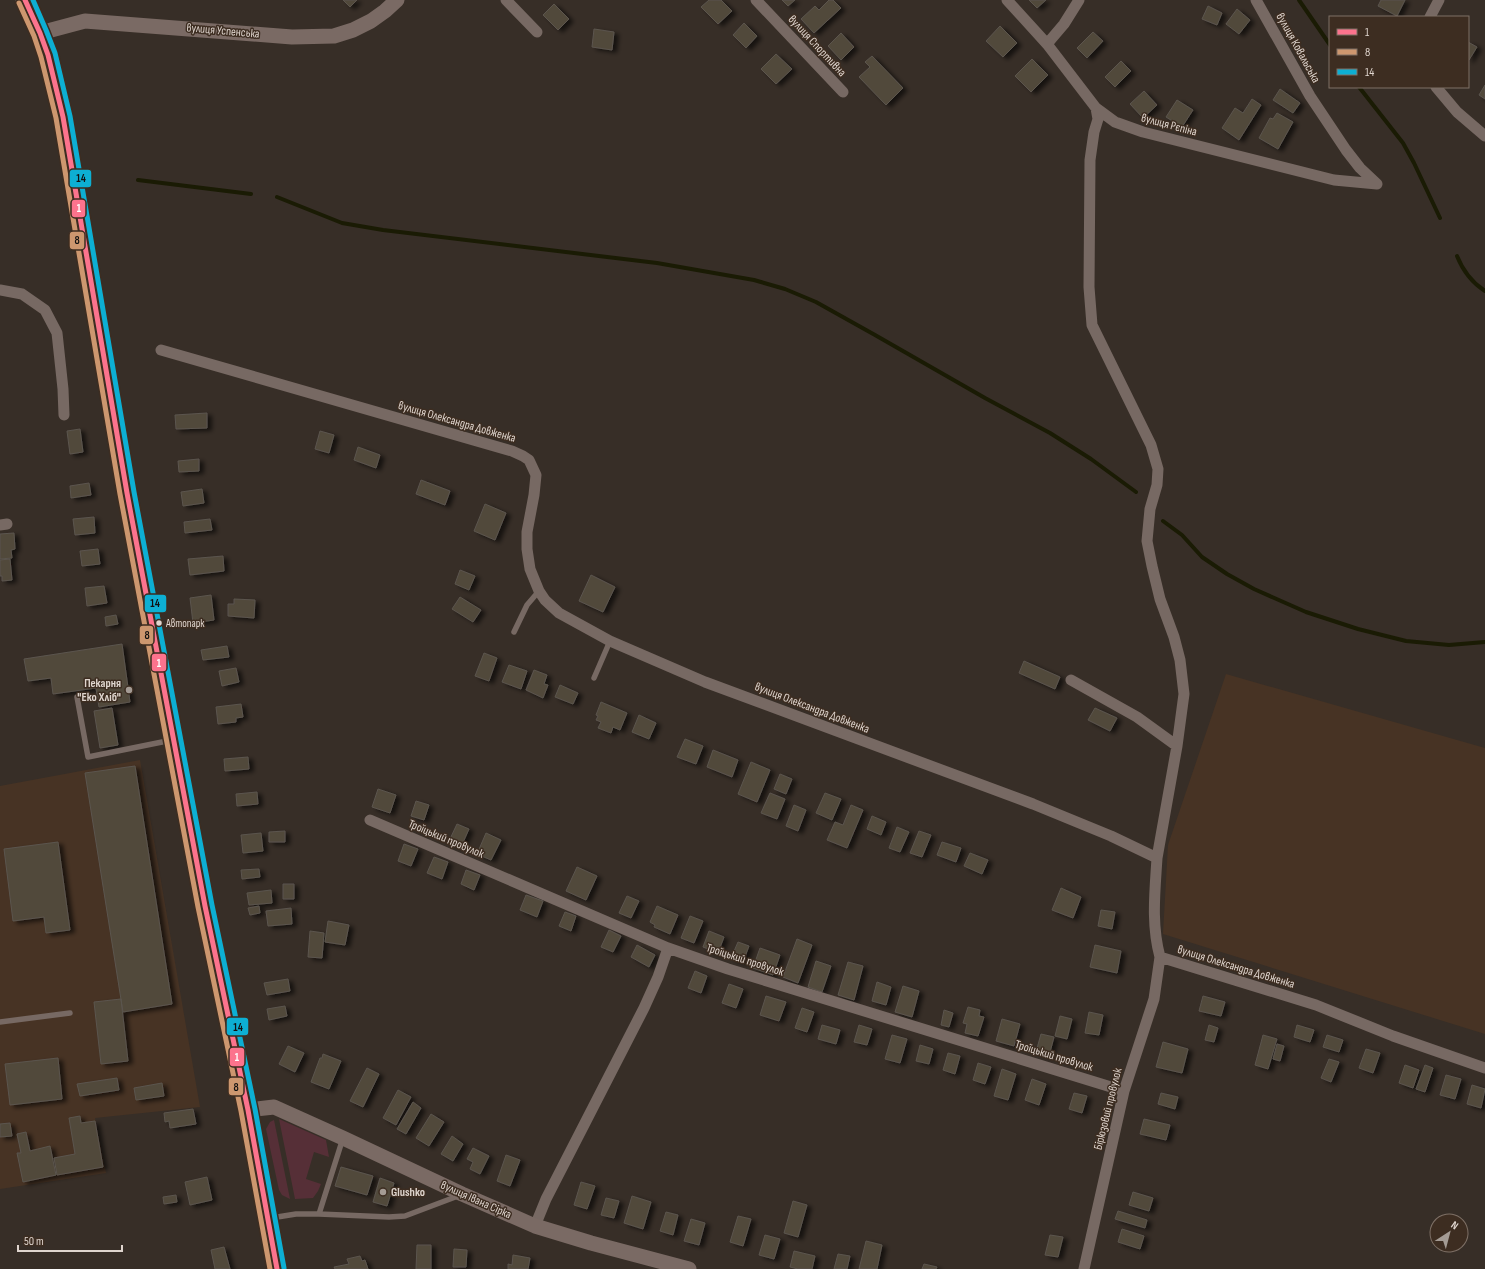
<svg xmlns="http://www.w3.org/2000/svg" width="1485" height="1269" viewBox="0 0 1485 1269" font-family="'Sofia Sans Condensed',sans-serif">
<defs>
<filter id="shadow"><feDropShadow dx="4.5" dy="2.5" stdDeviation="2" flood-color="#0009"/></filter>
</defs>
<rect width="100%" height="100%" fill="#372e27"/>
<path fill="#473324" d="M1226 674 1485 748V1034L1163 934 1168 845Z
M140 760 200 1107 95 1118 106 1173 0 1189V786Z"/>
<path fill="#562f37" d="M279 1119 326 1140 329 1157 314 1152 306 1179 321 1184 318 1191 313 1198 295 1199Z
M274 1120 290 1199 282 1195 279 1190 266 1129 270 1122Z"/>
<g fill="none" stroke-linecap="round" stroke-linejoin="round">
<path stroke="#1a1b04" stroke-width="4" d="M1299 0 1330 45
M1359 87 1403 143 1414 163 1440 218
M138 180 251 194
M277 197 342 223 383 230 657 263 754 280 785 289 816 302 875 335 985 398 1050 433 1091 459 1136 492
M1457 256C1463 271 1471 282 1485 291
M1163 521 1182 535 1202 557 1227 574 1254 589 1306 612 1358 629 1406 641 1449 645 1485 642"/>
</g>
<path fill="#51493b" stroke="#5b554e" filter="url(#shadow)" d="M343 0H357L350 7Z
M709 0H721L732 11 718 24 701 7Z
M782 0H795L788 6Z
M829 0H833L841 8 814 33 801 19 815 6 819 10Z
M1029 0H1046L1037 8Z
M1381 0H1405L1397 16 1378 6Z
M554 4 569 19 558 30 543 15Z
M1208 6 1222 13 1217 25 1202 19Z
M1237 9 1250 20 1239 34 1226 24Z
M744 23 757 36 746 48 733 35Z
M1000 26 1017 43 1003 57 986 41Z
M594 29 614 32 612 50 592 47Z
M1093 32 1103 41 1087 58 1077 48Z
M841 33 854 47 841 60 828 46Z
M1468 42 1477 47 1469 60H1468Z
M776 54 792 69 776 84 761 69Z
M872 56 903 88 886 105 859 77 870 67 865 62Z
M1032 59 1048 75 1031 92 1015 76Z
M1121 61 1131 71 1115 87 1105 77Z
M1485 85V99L1479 95Z
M1280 89 1300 103 1293 113 1273 100Z
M1144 91 1157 105 1143 118 1130 104Z
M1252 99 1261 105 1239 140 1222 128 1235 108 1243 113Z
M1177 100 1193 110 1182 127 1166 117Z
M1277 113 1293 122 1278 149 1259 138 1270 118 1273 119Z
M207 413V428L176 429 175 415Z
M80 429 83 452 70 454 67 431Z
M320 431 334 435 329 453 315 449Z
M358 447 380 455 376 468 354 460Z
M199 459V471L179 472 178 461Z
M421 480 450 491 445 505 416 494Z
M89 483 91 495 71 498 70 486Z
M202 489 204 503 183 506 181 492Z
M485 504 506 513 495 540 474 531Z
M94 517 95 533 75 535 73 519Z
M210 519 212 530 185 533 184 522Z
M14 533 15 549 11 550 12 558 0 559V534Z
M98 549 100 564 82 566 80 551Z
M223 556 224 571 190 575 188 559Z
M10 559 12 580 2 581V576H0V560Z
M460 570 475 576 469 590 455 584Z
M591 575 615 587 603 612 579 601Z
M104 586 107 603 87 606 85 588Z
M211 595 214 620 193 623 190 598Z
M460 597 481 610 473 622 452 609Z
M234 599 255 600 254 618 228 616V604H234Z
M116 615 118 624 106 626 105 617Z
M122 644 130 702 99 707 96 688 53 694 51 678 28 681 24 659Z
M227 646 229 657 203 660 201 650Z
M484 653 497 658 489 681 475 676Z
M1024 661 1060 677 1055 689 1019 673Z
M509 665 527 671 521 689 502 682Z
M236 668 239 682 222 686 219 671Z
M534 670 547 675 544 684 548 685 543 698 526 690Z
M560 685 578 693 573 704 555 697Z
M601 702 627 713 620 730 613 727 611 733 598 728 601 722 596 720 598 716 596 715Z
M241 704 243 717 236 718V722L218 724 216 707Z
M112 708 118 745 100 748 94 711Z
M1095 708 1117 718 1110 731 1088 720Z
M639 715 656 723 649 739 632 732Z
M685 739 703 746 696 764 677 757Z
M713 750 738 760 732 777 707 767Z
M248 757 249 769 225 771 224 759Z
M751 762 770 770 757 802 738 794Z
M135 766 172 1004 123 1012 85 773Z
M780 774 792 779 786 794 774 789Z
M378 789 396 795 390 813 372 807Z
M257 792 258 804 237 806 236 794Z
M770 793 785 799 777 819 761 813Z
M825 793 841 799 832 820 816 813Z
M416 801 429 805 424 820 411 816Z
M794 805 806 810 798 831 786 826Z
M851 805 863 810 847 848 827 840 835 822 843 825Z
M872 816 886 822 881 835 867 829Z
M457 824 469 829 461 847 449 841Z
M897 827 909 832 900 852 889 848Z
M285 831V842H269V832Z
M919 831 931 835 922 857 910 853Z
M261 833 263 851 243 853 241 835Z
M486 833 501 840 491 860 477 854Z
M58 842 70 930 46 933 44 917 13 921 4 849Z
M942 842 961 848 956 862 937 855Z
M404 844 418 849 411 866 398 861Z
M970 853 988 860 982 874 964 866Z
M434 857 448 862 442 879 427 873Z
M577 867 597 876 586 900 566 891Z
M259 869 260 877 242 879 241 870Z
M466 870 480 875 474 890 461 884Z
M283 884H294V899H283Z
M1061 888 1081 897 1073 918 1052 910Z
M271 890 272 903 249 905 247 893Z
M526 895 543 901 537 917 520 910Z
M627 896 639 901 631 918 619 913Z
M259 906 260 913 250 915 248 908Z
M657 906 678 915 670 934 654 927 655 925 650 922Z
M291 908 292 924 268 926 266 911Z
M1101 910 1115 912 1112 929 1098 926Z
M565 912 576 916 571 931 559 926Z
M690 916 703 921 694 943 681 938Z
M328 921 349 925 345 945 325 942Z
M609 930 621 936 613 952 601 947Z
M310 931 324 933 322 958 308 957Z
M709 931 724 937 718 953 703 947Z
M797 939 812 945 798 983 783 977Z
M738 942 749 946 743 962 731 958Z
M637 945 655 955 649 967 631 957Z
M1095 945 1121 951 1117 973 1090 967Z
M760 948 780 955 773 975 753 968Z
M816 961 831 966 822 992 808 987Z
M848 962 863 966 854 1000 838 995Z
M695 971 707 976 701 993 688 988Z
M288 979 290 991 267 995 264 983Z
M877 982 891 987 886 1005 872 1001Z
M729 984 743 989 736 1008 722 1003Z
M903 986 919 991 912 1017 895 1012Z
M766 996 786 1002 779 1021 760 1015Z
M1203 996 1225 1002 1221 1016 1199 1011Z
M121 999 128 1061 101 1064 94 1002Z
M285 1006 287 1016 269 1020 267 1009Z
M968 1007 980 1010 979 1016 984 1017 978 1036 965 1033 967 1024 963 1023Z
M802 1008 814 1012 807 1032 795 1028Z
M944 1010 953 1013 949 1027 941 1025Z
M1089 1012 1103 1015 1099 1035 1085 1033Z
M1060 1016 1072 1019 1067 1039 1055 1036Z
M1002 1019 1020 1024 1014 1046 996 1041Z
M822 1025 840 1030 836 1044 818 1039Z
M859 1025 872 1029 867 1045 854 1042Z
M1209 1025 1218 1028 1214 1042 1205 1040Z
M1297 1025 1314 1030 1310 1042 1294 1037Z
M1041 1034 1054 1037 1049 1056 1036 1052Z
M892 1035 907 1039 900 1063 885 1059Z
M1263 1035 1277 1039 1268 1069 1255 1065Z
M1327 1035 1343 1040 1339 1052 1323 1047Z
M1163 1042 1188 1049 1182 1073 1156 1067Z
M1277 1044 1284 1046 1280 1061 1273 1059Z
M920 1045 933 1049 929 1064 916 1061Z
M288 1046 304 1053 295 1072 279 1064Z
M1366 1049 1380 1053 1373 1073 1359 1068Z
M948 1053 960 1056 955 1074 943 1070Z
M323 1054 341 1061 329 1089 311 1082 320 1058H322Z
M58 1058 62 1099 10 1105 5 1064Z
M1329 1059 1339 1062 1331 1082 1321 1078Z
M978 1063 991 1067 985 1084 973 1080Z
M1405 1065 1419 1070 1413 1088 1399 1083Z
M1425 1065 1433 1068 1425 1092 1416 1089Z
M367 1068 379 1074 363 1107 350 1101Z
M1002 1069 1016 1074 1008 1100 994 1096Z
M1446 1075 1461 1079 1455 1099 1440 1095Z
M117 1078 119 1090 80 1096 77 1084Z
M1032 1079 1046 1084 1039 1105 1025 1100Z
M162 1083 164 1096 136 1100 134 1088Z
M1472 1085 1485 1089 1481 1108 1467 1104Z
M398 1090 411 1097 396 1125 383 1118Z
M1074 1093 1087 1096 1082 1113 1069 1109Z
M1161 1093 1178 1097 1175 1109 1158 1104Z
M413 1102 421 1108 406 1134 397 1129Z
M193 1109 196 1124 170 1128 169 1121 165 1122 164 1113Z
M431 1114 444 1122 429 1146 416 1138Z
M80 1116 81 1123 95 1121 103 1167 57 1175 54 1158 75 1154 69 1118Z
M1144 1119 1170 1125 1166 1140 1140 1134Z
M10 1123 12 1136 0 1137V1124Z
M26 1132 30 1151 50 1146 56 1175 23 1182 17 1153H21L17 1134Z
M452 1136 463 1144 453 1161 441 1154Z
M473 1148 489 1156 480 1174 470 1169 473 1162 467 1159Z
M506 1155 520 1160 510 1186 497 1181Z
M341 1167 373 1176 367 1195 335 1186Z
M207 1177 212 1200 190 1205 185 1182Z
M380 1178 394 1183 387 1206 373 1202Z
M581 1182 595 1186 587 1209 574 1205Z
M1133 1192 1153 1198 1149 1211 1129 1205Z
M176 1195 177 1202 164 1204 163 1197Z
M632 1196 651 1202 643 1229 624 1223Z
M606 1198 619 1201 614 1218 601 1215Z
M793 1201 807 1205 798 1237 784 1233Z
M1118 1211 1147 1220 1145 1228 1115 1219Z
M666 1212 678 1215 673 1235 660 1231Z
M738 1216 751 1219 743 1246 730 1242Z
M691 1219 705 1223 699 1245 684 1241Z
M1122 1229 1144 1236 1140 1249 1118 1242Z
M765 1235 780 1239 774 1259 759 1255Z
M1050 1235 1063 1237 1058 1257 1045 1255Z
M866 1241 882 1245 877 1269H859Z
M417 1245H431V1269H416Z
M224 1247 230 1269H215L211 1250Z
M454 1249 467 1250 466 1267H453Z
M794 1251 815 1256 812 1269H798L790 1267Z
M838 1254 850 1256 847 1269H834Z
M513 1255 530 1258 528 1269H508V1264L512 1265Z
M360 1256 362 1261 365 1260 368 1269H335L334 1267 349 1264 347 1259Z
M924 1264 937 1267 936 1269H922Z"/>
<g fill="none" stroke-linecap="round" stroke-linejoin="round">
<path stroke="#776963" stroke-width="5.5" d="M514 632 527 605 539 591
M594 678 610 641
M77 697 88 757 172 740
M0 1022 70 1013
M319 1214 389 1217 405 1216 458 1196
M271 1218 296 1214H319L343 1138"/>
<path stroke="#776963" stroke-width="11" d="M506 0 537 32
M756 0 843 92
M1007 0 1047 44 1096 108 1115 122 1143 132 1334 180 1377 184
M1256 0 1310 96 1346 150 1360 168 1377 184
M1430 17 1439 0
M1047 44 1064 24 1079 0
M1436 87 1457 112 1485 136
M1096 108 1098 119 1094 132 1090 160 1089 287 1092 325 1151 445 1158 469 1157 485 1150 509 1147 541 1152 566 1160 599 1174 637 1180 660 1184 694 1177 746 1157 858
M0 290 22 294 45 310 57 333 63 389 64 415
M161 350 512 451 523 456 529 460 536 475 534 495 527 532V549L530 569 539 591 545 600 559 613 610 641 705 682 1033 804 1111 836 1157 858C1155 891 1151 924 1160 957L1316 1005 1393 1036 1485 1068
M0 525 7 524
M1071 680 1137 717 1177 746
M370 820 668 948 728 969 1124 1091
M535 1226 546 1199 644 1008 658 977 668 948
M1084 1269 1124 1091 1154 999 1160 957"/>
<path stroke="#7a6a64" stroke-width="15" d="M40 33 85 21 292 37 334 36 353 30 371 21 385 11 397 0
M248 1110 274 1107 343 1138 462 1194 535 1226 591 1243 689 1269"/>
<path stroke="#6e6561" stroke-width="19" d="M25 0 40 33 48 55 63 117 127 493 205 906 248 1110 277 1269"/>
<defs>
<path id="bus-1" d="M25 0 40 33 48 55 63 117 127 493 205 906 248 1110 277 1269"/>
<path id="bus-2" d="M19 3 34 36 41 57 56 118 120 494 198 907 241 1111 270 1269"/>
<path id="bus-3" d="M33 0 46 30 55 53 70 116 134 492 212 905 255 1109 284 1268"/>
</defs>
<use href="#bus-1" stroke="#3d2d21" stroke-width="8"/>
<use href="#bus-2" stroke="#3d2d21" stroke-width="8"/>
<use href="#bus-3" stroke="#3d2d21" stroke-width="8"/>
<use href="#bus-1" stroke="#fc738d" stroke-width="5"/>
<use href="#bus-2" stroke="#cd976f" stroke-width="5"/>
<use href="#bus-3" stroke="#0dafd3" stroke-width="5"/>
</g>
<circle fill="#dfd5ce" stroke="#3d2d21" stroke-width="1.5" cx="159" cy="623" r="3.5"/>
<g fill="#a49b94" stroke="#3d2d21" stroke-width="1.5">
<circle cx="129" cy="690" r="4"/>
<circle cx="383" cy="1192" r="4"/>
</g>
<g text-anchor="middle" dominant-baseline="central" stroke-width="3" stroke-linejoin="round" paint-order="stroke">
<g font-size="11" fill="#dfd5ce" stroke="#3d2d21" text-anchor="start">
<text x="166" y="623">Автопарк</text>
</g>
<g font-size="12" fill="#dfd5ce" stroke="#3d2d21">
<text transform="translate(223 31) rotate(5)">вулиця Успенська</text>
<text transform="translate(817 46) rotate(47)">вулиця Спортивна</text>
<text transform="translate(1298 48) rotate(61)">вулиця Ковальська</text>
<text transform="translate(1169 125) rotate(15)">вулиця Рєпіна</text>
<text transform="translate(457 422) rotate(16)">вулиця Олександра Довженка</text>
<text transform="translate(812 708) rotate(21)">вулиця Олександра Довженка</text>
<text transform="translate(446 839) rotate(23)">Троїцький провулок</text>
<text transform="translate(745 960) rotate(18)">Троїцький провулок</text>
<text transform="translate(1236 967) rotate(17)">вулиця Олександра Довженка</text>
<text transform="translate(1054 1056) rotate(17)">Троїцький провулок</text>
<text transform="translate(1108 1109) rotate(-76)">Бірюзовий провулок</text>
<text transform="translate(476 1200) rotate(24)">вулиця Івана Сірка</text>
</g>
<g font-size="12" font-weight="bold" fill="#dfd5ce" stroke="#3d2d21" text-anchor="end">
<text x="121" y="683">Пекарня<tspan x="121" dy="14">"Еко Хліб"</tspan></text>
<text x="391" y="1192" text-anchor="start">Glushko</text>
</g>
</g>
<g stroke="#3d2d21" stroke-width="1.5">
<rect x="69" y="169" width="23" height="19" rx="4" fill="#0dafd3"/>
<rect x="71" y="199" width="15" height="19" rx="4" fill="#fc738d"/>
<rect x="69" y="231" width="16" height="19" rx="4" fill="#cd976f"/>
<rect x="144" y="594" width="23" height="19" rx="4" fill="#0dafd3"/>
<rect x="139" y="625" width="15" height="20" rx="4" fill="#cd976f"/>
<rect x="151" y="653" width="16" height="19" rx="4" fill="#fc738d"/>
<rect x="226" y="1017" width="23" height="19" rx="4" fill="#0dafd3"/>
<rect x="229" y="1047" width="16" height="20" rx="4" fill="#fc738d"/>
<rect x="228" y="1077" width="16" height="19" rx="4" fill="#cd976f"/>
</g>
<g font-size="11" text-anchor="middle" font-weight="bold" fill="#fff">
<text x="79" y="212">1</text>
<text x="159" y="667">1</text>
<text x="237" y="1061">1</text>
</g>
<g font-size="11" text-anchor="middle" font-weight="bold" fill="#111">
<text x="81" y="182">14</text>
<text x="77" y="244">8</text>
<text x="155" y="607">14</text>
<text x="147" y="639">8</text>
<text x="238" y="1031">14</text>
<text x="236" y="1091">8</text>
</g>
<rect x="1329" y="16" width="140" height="72" fill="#3d2d21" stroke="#7e7066"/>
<rect x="1337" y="29" width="20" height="6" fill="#fc738d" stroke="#7e7066"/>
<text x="1365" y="36" font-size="12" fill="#dfd5ce">1</text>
<rect x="1337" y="49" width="20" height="6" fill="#cd976f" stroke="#7e7066"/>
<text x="1365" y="56" font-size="12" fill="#dfd5ce">8</text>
<rect x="1337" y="69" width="20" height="6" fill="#0dafd3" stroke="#7e7066"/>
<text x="1365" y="76" font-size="12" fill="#dfd5ce">14</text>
<g transform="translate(1449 1233) rotate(36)"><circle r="19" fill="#3d2d21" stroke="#7e7066"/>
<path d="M0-3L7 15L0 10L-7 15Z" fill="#a49b94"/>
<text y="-6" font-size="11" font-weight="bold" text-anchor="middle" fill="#dfd5ce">N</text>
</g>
<path d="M18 1245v6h104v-6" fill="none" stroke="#dfd5ce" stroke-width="2"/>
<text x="24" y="1245" font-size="12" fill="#dfd5ce" stroke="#3d2d21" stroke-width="3" paint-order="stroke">50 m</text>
</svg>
